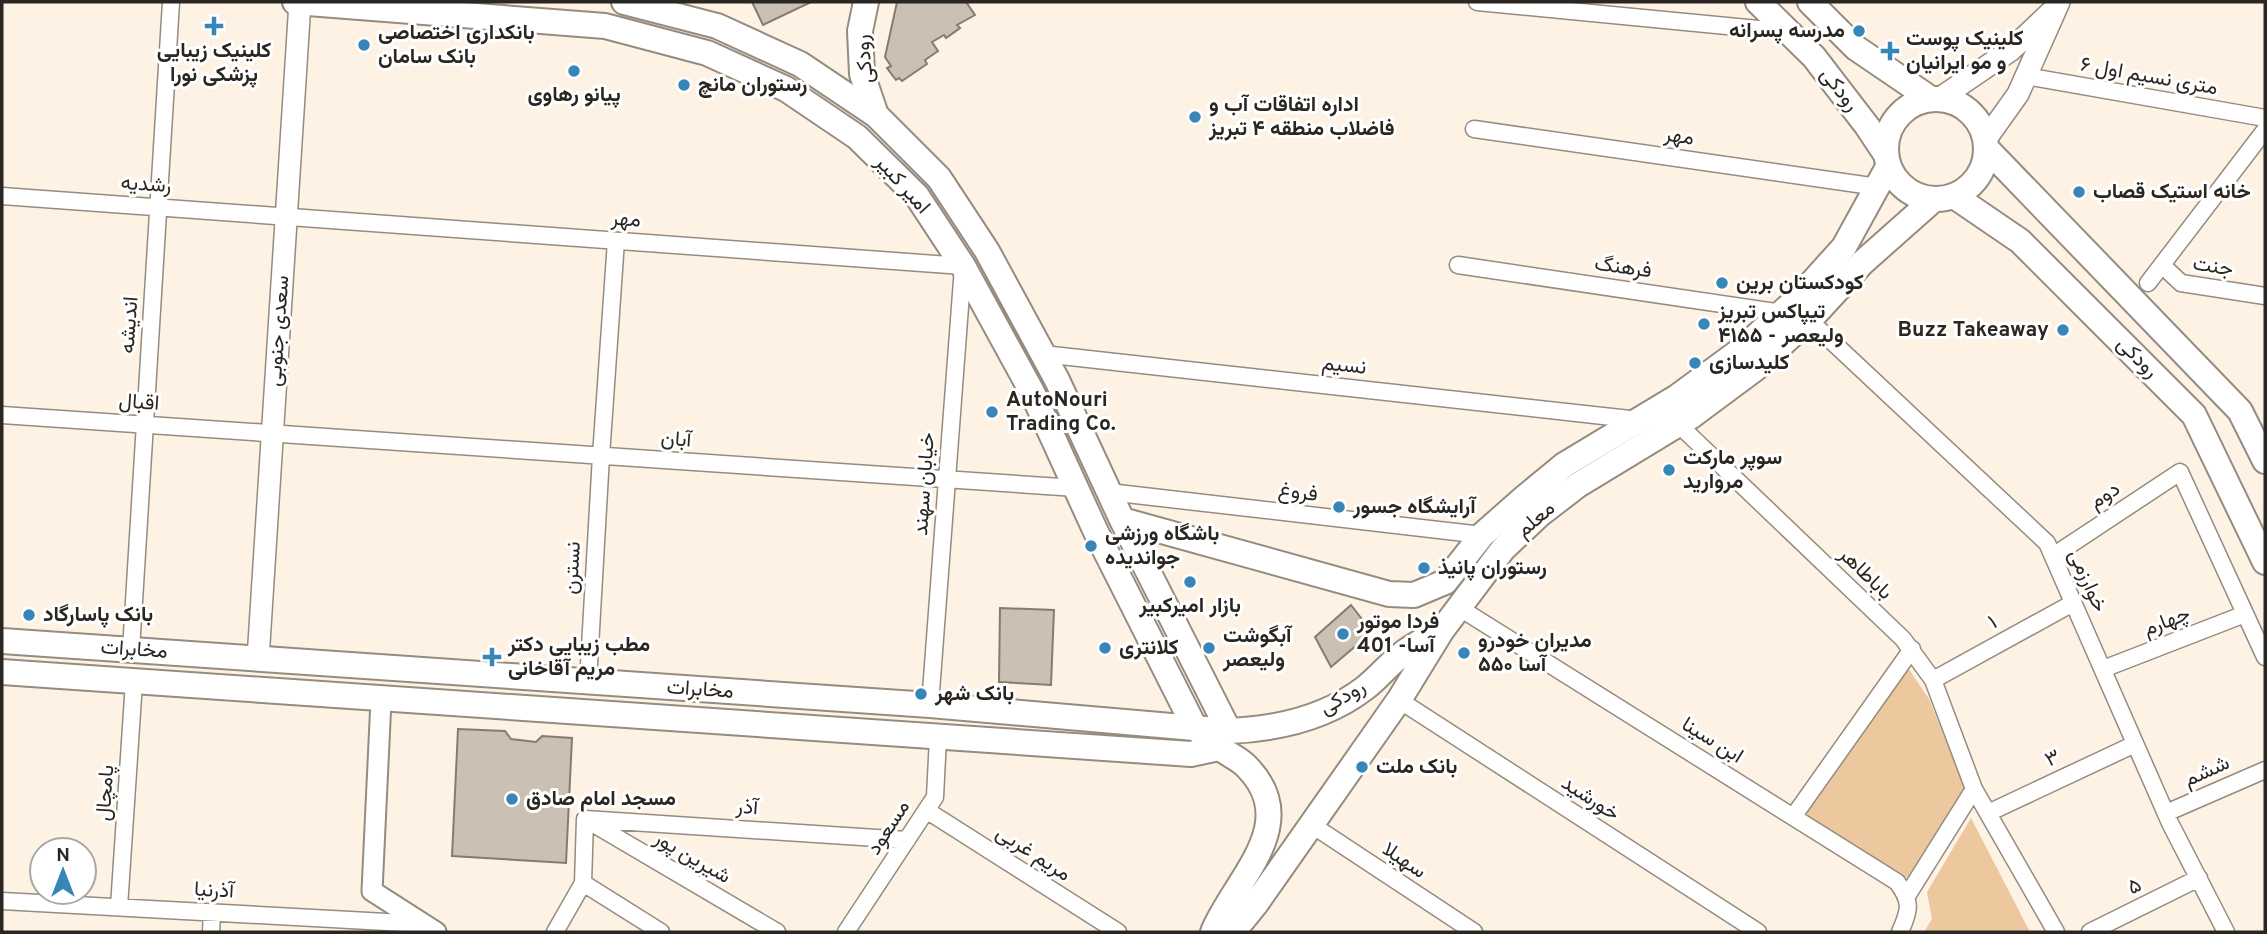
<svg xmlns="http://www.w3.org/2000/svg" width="2267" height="934" viewBox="0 0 2267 934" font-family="Overpass,Vazirmatn,sans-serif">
<rect width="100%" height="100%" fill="#fef2e5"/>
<path fill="#edc79d" d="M1908 668 1929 699 1966 790 1911 876 1902 878 1803 815Z
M1971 818 2030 932H1924L1932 919 1927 892Z"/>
<path fill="#cbc0b4" stroke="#857b6f" stroke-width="2" d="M752 2H811L763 25Z
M897 2H966L975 15 957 25 960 28 946 38 944 35 932 42 938 51 925 60 927 64 902 81 899 78 896 80 887 68 891 66 885 57Z
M1351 605 1372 632 1331 667 1315 637Z
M1000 608 1054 610 1051 685 999 682Z
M458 729 505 731 511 739 536 742 542 736 572 738 566 863 452 856Z"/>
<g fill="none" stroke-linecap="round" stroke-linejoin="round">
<defs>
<path id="minor" d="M1477 2 1789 32
M2026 76 2265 118
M1474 129 1878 187
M2 196 963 266
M1458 265 1782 313
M2162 265 2181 283 2265 296
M2148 283 2265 130
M1809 320 2047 543 2170 823 2226 932
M1043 354 1639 420
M2 415 1076 488
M1678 424 1903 639 1933 680 1974 789 1907 896
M1109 492 1482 535
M2053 556 2180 472 2265 657
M1458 607 1897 882C1912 902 1910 910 1900 932
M131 650 171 2
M2103 669 2245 614
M1933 680 2073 603
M588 682 601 456 616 241
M1399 700 1758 932
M930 705 963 267
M1974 789 2056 932
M926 810 1118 932
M1988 813 2135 744
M2166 813 2265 770
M1793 817 1912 649
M585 819 907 840
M587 820 777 932
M1312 825 1474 932
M583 883 661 932
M2 901 423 924
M119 907 134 682
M211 932 212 912
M555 932 583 883 585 819
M846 932 935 797 938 738
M2090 932 2199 878"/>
<path id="tertiary" d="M381 700 372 891 436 932"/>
<path id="secondary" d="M1939 99 2011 50 2051 12
M1986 139 2018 94 2059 2
M258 659 300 2"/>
<path id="primary" d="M295 2 605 26 707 53 786 89 857 137 917 196 963 266 1032 392 1096 532 1195 728C1203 734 1211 742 1220 748 1229 755 1240 759 1247 767 1303 824 1235 879 1213 932
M624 2 717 26 800 64 876 115 939 178 987 251 1057 380 1122 520 1229 731
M866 2 860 31 862 74 876 115
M1758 2 1814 57 1867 126 1885 153
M1810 2 1856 48 1931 99
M1886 149a50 50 0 1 1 100 0a50 50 0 1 1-100 0Z
M1987 149 2240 411 2265 461
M1954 196 2020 241 2194 415 2265 562
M1122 520 1389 594 1414 595 1445 582 1482 535 1524 498 1564 465 1677 397 1741 350 1799 297 1844 247 1888 167
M2 641 930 705 1229 731C1277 729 1326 718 1365 688 1378 678 1388 665 1401 655 1413 645 1428 638 1442 630
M2 672 1191 754 1219 748
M1233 932 1255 905 1399 700 1442 630 1503 549 1539 515 1578 485 1690 417 1756 368 1816 313 1862 263 1933 200"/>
</defs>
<use href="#minor" stroke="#968b7f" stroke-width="19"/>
<use href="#tertiary" stroke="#968b7f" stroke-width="23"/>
<use href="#secondary" stroke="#968b7f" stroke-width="24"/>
<use href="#primary" stroke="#968b7f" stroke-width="28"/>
<use href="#minor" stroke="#fff" stroke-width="16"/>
<use href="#tertiary" stroke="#fff" stroke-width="19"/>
<use href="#secondary" stroke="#fff" stroke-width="21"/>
<use href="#primary" stroke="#fff" stroke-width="24"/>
</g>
<g fill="#3886b8" stroke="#fff" stroke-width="2.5">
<path d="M210.5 15.5h7v7h7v7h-7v7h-7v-7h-7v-7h7z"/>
<circle cx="1859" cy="31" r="7"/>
<circle cx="364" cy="45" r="7"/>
<path d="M1886.5 40.5h7v7h7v7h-7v7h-7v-7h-7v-7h7z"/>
<circle cx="574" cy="71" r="7"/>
<circle cx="684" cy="85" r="7"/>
<circle cx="1195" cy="117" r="7"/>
<circle cx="2079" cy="192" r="7"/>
<circle cx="1722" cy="283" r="7"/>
<circle cx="1704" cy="324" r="7"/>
<circle cx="2063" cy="330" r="7"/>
<circle cx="1695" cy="363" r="7"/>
<circle cx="992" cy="412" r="7"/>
<circle cx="1669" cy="470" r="7"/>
<circle cx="1339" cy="507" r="7"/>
<circle cx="1091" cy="546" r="7"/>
<circle cx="1424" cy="568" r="7"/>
<circle cx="1190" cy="582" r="7"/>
<circle cx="29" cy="615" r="7"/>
<circle cx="1343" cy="634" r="7"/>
<circle cx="1105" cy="648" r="7"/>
<circle cx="1209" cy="648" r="7"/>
<circle cx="1464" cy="653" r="7"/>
<path d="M488.5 646.5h7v7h7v7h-7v7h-7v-7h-7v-7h7z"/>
<circle cx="921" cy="694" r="7"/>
<circle cx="1362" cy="767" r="7"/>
<circle cx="512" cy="799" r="7"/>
</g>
<g text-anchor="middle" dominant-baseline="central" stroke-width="6" stroke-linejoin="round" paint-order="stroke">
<g font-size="21" font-weight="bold" fill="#2a2621" stroke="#fff" text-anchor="start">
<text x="1845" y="31" text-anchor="end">مدرسه پسرانه</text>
<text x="378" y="33">بانکداری اختصاصی<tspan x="378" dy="24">بانک سامان</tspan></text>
<text x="1906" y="39">کلینیک پوست<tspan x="1906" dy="24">و مو ایرانیان</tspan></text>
<text x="214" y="51" text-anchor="middle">کلینیک زیبایی<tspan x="214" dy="24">پزشکی نورا</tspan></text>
<text x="698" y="85">رستوران مانچ</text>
<text x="574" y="95" text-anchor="middle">پیانو رهاوی</text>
<text x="1209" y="105">اداره اتفاقات آب و<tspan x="1209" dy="24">فاضلاب منطقه ۴ تبریز</tspan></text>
<text x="2093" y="192">خانه استیک قصاب</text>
<text x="1736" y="283">کودکستان برین</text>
<text x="1718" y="312">تیپاکس تبریز<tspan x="1718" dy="24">ولیعصر - ۴۱۵۵</tspan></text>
<text x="2049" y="330" text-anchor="end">Buzz Takeaway</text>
<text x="1709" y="363">کلیدسازی</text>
<text x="1006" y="400">AutoNouri<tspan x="1006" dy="24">Trading Co.</tspan></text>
<text x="1683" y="458">سوپر مارکت<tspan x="1683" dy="24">مروارید</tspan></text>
<text x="1353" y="507">آرایشگاه جسور</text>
<text x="1105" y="534">باشگاه ورزشی<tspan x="1105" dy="24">جواندیده</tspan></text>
<text x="1438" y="568">رستوران پانیذ</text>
<text x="1190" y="606" text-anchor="middle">بازار امیرکبیر</text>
<text x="43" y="615">بانک پاسارگاد</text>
<text x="1357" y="622">فردا موتور<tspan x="1357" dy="24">401 -آسا</tspan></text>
<text x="1223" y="636">آبگوشت<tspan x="1223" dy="24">ولیعصر</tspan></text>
<text x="1478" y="641">مدیران خودرو<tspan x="1478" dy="24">۵۵۰ آسا</tspan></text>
<text x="508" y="645">مطب زیبایی دکتر<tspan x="508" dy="24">مریم آقاخانی</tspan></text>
<text x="1119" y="648">کلانتری</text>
<text x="935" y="694">بانک شهر</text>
<text x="1376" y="767">بانک ملت</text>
<text x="526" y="799">مسجد امام صادق</text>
</g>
<g font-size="21" fill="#2a2621" stroke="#fff">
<text transform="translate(865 59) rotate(-96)">رودکى</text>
<text transform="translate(2149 77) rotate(10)">۶ متری نسیم اول</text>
<text transform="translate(1839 90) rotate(52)">رودکى</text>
<text transform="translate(1679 137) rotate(8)">مهر</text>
<text transform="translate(146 185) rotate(4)">رشدیه</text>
<text transform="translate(902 185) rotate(48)">امیر کبیر</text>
<text transform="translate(626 220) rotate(4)">مهر</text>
<text transform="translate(2213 267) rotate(9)">جنت</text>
<text transform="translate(1623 268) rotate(8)">فرهنگ</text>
<text transform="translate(130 325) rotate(-86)">اندیشه</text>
<text transform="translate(279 331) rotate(-86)">سعدى جنوبی</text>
<text transform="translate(2137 358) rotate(45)">رودکی</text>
<text transform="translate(1344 366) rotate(6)">نسیم</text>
<text transform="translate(139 403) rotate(4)">اقبال</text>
<text transform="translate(676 440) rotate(4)">آبان</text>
<text transform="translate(925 484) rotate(-86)">خیابان سهند</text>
<text transform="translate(1298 493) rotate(7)">فروغ</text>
<text transform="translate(2105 496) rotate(-33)">دوم</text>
<text transform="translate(1536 520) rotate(-41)">معلم</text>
<text transform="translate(573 568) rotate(-87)">نسترن</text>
<text transform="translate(1865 574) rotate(44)">باباطاهر</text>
<text transform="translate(2087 581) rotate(66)">خوارزمی</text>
<text transform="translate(2167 622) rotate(-21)">چهارم</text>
<text transform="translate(1993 623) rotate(-29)">۱</text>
<text transform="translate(134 650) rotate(4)">مخابرات</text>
<text transform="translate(700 690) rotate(4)">مخابرات</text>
<text transform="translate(1343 698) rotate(-30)">رودکی</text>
<text transform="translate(1712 741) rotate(32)">ابن سینا</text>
<text transform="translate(2053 759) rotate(-25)">۳</text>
<text transform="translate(2207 772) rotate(-24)">ششم</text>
<text transform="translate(106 793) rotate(-86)">پامچال</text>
<text transform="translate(1590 799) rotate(33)">خورشید</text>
<text transform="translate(747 808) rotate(4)">آذر</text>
<text transform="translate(889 828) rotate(-57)">مسعود</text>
<text transform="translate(1033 854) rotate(33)">مریم غربی</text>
<text transform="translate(692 858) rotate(30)">شیرین پور</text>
<text transform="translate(1404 861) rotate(34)">سهیلا</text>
<text transform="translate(2135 887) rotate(-26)">۵</text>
<text transform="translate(214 891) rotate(3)">آذرنیا</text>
</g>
</g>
<rect width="2267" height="934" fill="none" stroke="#2a2621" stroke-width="7"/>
<g transform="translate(63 871)"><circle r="33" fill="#ffffff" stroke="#aaa8a6" stroke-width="2"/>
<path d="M0-5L12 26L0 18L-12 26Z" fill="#3886b8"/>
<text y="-10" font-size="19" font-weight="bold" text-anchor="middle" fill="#2a2621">N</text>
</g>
</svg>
